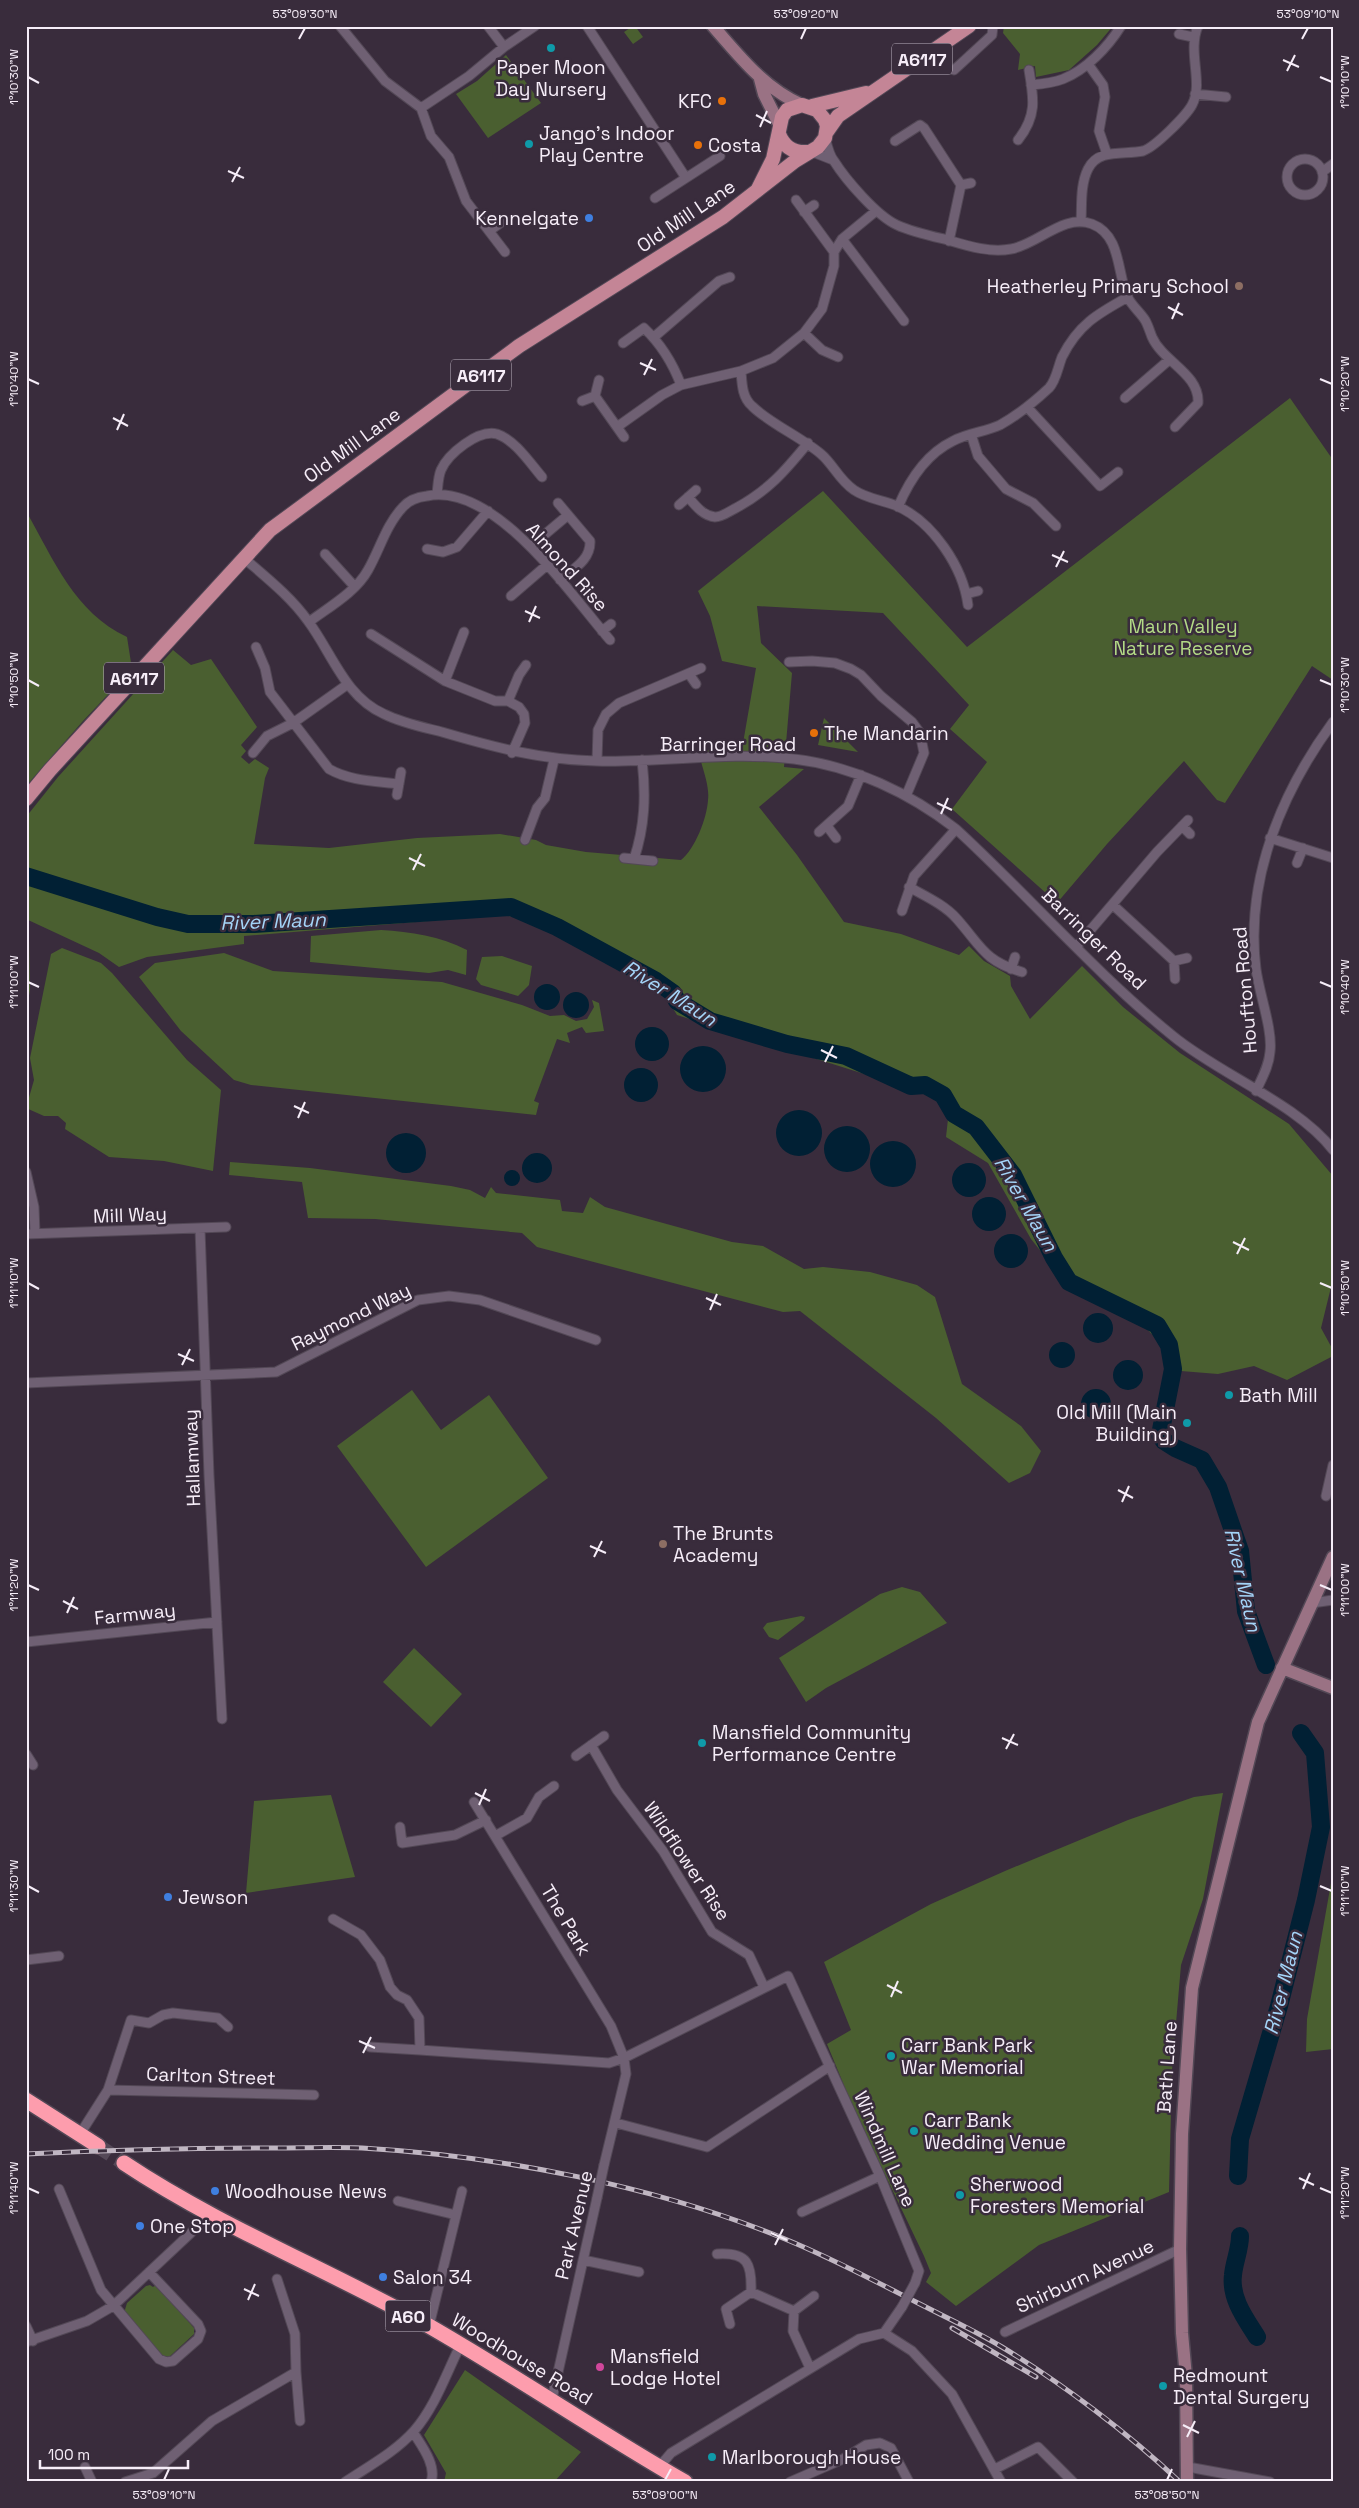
<svg xmlns="http://www.w3.org/2000/svg" width="1359" height="2508" viewBox="0 0 1359 2508" font-family="'Space Grotesk',sans-serif">
<rect width="100%" height="100%" fill="#392c3c"/>
<path fill="#4a5f30" d="M633 26H635L643 37 633 44 624 32Z
M1004 26H1113L1097 45 1069 70 1036 77 1035 66 1018 70 1020 54 1003 33Z
M506 55 541 103 488 138 456 94 477 81Z
M1290 398 1333 460V680L1312 666 1225 803 1217 800 1184 761 1107 844 1057 903 952 809 987 762 950 729 969 705 883 613 757 606 761 643 792 673 784 767 804 769 759 807 797 855 844 922 901 934 959 955 969 946 984 961 1010 976 1011 986 1030 1019 1082 966 1123 1007 1180 1053 1289 1124 1333 1176V1279L1321 1328 1333 1350V1356L1287 1380 1254 1366 1218 1374 1181 1371 1171 1354 1142 1324 1075 1294 1031 1239 988 1163 946 1137 950 1101 677 1015 662 990 523 918 501 915 244 936V944L147 957 119 967 99 953 26 919V817L58 777 173 650 191 665 211 659 257 727 241 745 246 751 241 757 249 764 255 759 269 768 265 778 254 844 329 848 417 838 500 834 536 840 546 845 586 852 681 860C695 849 707 818 708 800 710 785 701 765 698 750L742 749 756 668 722 661 710 616 698 591 823 491 967 647Z
M26 511C54 560 74 612 127 637L132 669 83 721 26 786Z
M824 718 858 752 818 745Z
M381 930C411 932 440 936 467 950L466 975 448 970 429 973 310 962 311 936Z
M26 936 29 939 30 990 26 1012Z
M62 948 101 963 112 973 187 1060 221 1090 213 1171 164 1161 109 1157 65 1129 66 1123 58 1116H44L26 1108 34 1080 30 1058 51 954Z
M224 953 273 971 442 982 522 1005 550 1016 564 1015 576 1021 587 1019 594 1007 592 1000 599 1003 604 1031 586 1033 582 1027 567 1033 570 1043 557 1039 534 1101 539 1103 536 1115 251 1085 234 1080 181 1031 139 977 155 963Z
M502 956 532 966 529 985 518 996 481 985 476 979 482 957Z
M230 1162 310 1168 451 1186 470 1190 485 1198 491 1187 496 1193 560 1200 562 1211 583 1213 590 1197 605 1207 732 1242 763 1246 804 1269 823 1267 870 1272 917 1285 935 1297 962 1384 1021 1426 1041 1451 1030 1473 1009 1483 936 1418 800 1311 783 1312 537 1247 522 1233 375 1219 308 1218 302 1182 229 1175Z
M412 1390 441 1430 489 1395 548 1478 426 1567 337 1446Z
M902 1587 920 1592 947 1623 826 1688 806 1702 779 1658 880 1594Z
M801 1616 805 1617 804 1620 778 1640 769 1637 763 1628 767 1623Z
M414 1648 462 1694 431 1727 383 1682Z
M1223 1793 1203 1899 1181 1965 1172 2070 1169 2192 1039 2245 956 2306 926 2282 931 2273 924 2256 855 2112 827 2044 851 2030 824 1962 931 1904 1005 1871 1128 1820 1194 1797Z
M331 1795 355 1877 246 1893 254 1801Z
M1333 1827V2049L1306 2052 1307 2019 1331 1883Z
M150 2285 153 2287 156 2285 194 2328V2334L169 2357 163 2356 124 2313 127 2303 146 2286Z
M465 2370 581 2452 554 2482H444L446 2473 424 2435Z"/>
<path fill="#012034" d="M534 997a13 13 0 1 1 26 0a13 13 0 1 1-26 0Z
M563 1005a13 13 0 1 1 26 0a13 13 0 1 1-26 0Z
M635 1044a17 17 0 1 1 34 0a17 17 0 1 1-34 0Z
M680 1069a23 23 0 1 1 46 0a23 23 0 1 1-46 0Z
M624 1085a17 17 0 1 1 34 0a17 17 0 1 1-34 0Z
M776 1133a23 23 0 1 1 46 0a23 23 0 1 1-46 0Z
M824 1149a23 23 0 1 1 46 0a23 23 0 1 1-46 0Z
M386 1153a20 20 0 1 1 40 0a20 20 0 1 1-40 0Z
M870 1164a23 23 0 1 1 46 0a23 23 0 1 1-46 0Z
M522 1168a15 15 0 1 1 30 0a15 15 0 1 1-30 0Z
M952 1180a17 17 0 1 1 34 0a17 17 0 1 1-34 0Z
M504 1178a8 8 0 1 1 16 0a8 8 0 1 1-16 0Z
M972 1214a17 17 0 1 1 34 0a17 17 0 1 1-34 0Z
M994 1251a17 17 0 1 1 34 0a17 17 0 1 1-34 0Z
M1083 1328a15 15 0 1 1 30 0a15 15 0 1 1-30 0Z
M1049 1355a13 13 0 1 1 26 0a13 13 0 1 1-26 0Z
M1113 1375a15 15 0 1 1 30 0a15 15 0 1 1-30 0Z
M1081 1404a15 15 0 1 1 30 0a15 15 0 1 1-30 0Z"/>
<g fill="none" stroke-linecap="round" stroke-linejoin="round">
<path stroke="#012034" stroke-width="18" d="M26 876 157 917 188 924H254L511 907 557 927 656 981 673 993 677 1001 710 1021 787 1044 846 1056 911 1086 925 1085 943 1095 954 1114 976 1127 1013 1175 1054 1258 1069 1282 1157 1325 1169 1345 1173 1369 1160 1435 1164 1441 1175 1448 1202 1460 1218 1487 1240 1551 1246 1611 1266 1665
M1238 2176 1240 2139 1279 2006 1306 1900 1321 1827 1315 1753 1301 1733
M1240 2236C1240 2250 1234 2262 1233 2275 1230 2298 1245 2318 1257 2337"/>
<path stroke="#554958" stroke-width="15" stroke-dasharray="15 8" stroke-linecap="butt" d="M98 2146 124 2163"/>
<defs>
<path id="street" d="M340 26 385 81 421 108 431 136 449 157 466 201 505 252
M488 26 504 47
M587 26 686 178
M1179 34 1193 37
M1088 64 1103 85 1105 97 1099 131 1107 154
M954 70 992 35 993 26
M1031 85C1042 84 1053 83 1063 79 1086 70 1108 47 1121 26
M1195 94 1226 97
M421 108 469 76 504 47 535 26
M825 137C827 145 829 155 834 161 846 180 877 216 897 225 912 232 931 236 948 240 968 246 990 253 1011 249 1037 245 1064 213 1092 224 1121 235 1117 272 1127 296 1131 305 1140 312 1145 320 1148 325 1150 332 1152 337 1163 362 1200 374 1198 403L1175 427
M1018 140C1037 116 1034 99 1029 70
M895 141 920 125 924 128 961 185 949 241
M810 151 833 160
M1287 177a18 18 0 1 1 36 0a18 18 0 1 1-36 0Z
M1322 172 1333 164
M961 185 971 183
M655 198 720 156
M796 200 834 252
M804 212 814 205
M1081 222C1082 205 1080 185 1088 169 1098 148 1124 155 1143 151 1155 147 1186 116 1192 105 1204 83 1187 52 1198 26
M489 231 503 221
M842 239 904 321
M804 333 822 350 838 357
M654 337 719 281 730 277
M623 343 644 328C661 344 673 364 681 385
M741 371C742 384 742 397 752 406 769 423 801 437 821 454 833 464 839 480 854 490 867 499 883 500 897 506 933 522 963 567 968 605
M599 380 595 396 624 437
M1125 398 1169 360
M582 401 595 396
M1027 407 1100 486 1118 472
M617 427 662 395 681 385 741 371 773 358 804 333 822 309 834 266V252L842 239 876 211
M971 434 978 456 1006 489 1033 503 1056 526
M437 494C438 486 438 477 441 470 448 454 478 429 497 434 515 440 530 463 542 477
M688 497C695 505 703 516 715 517 722 517 730 511 736 508 769 490 785 471 808 443
M558 503 590 541C591 560 573 569 560 580
M679 505 696 490
M898 507C909 481 926 454 953 441 968 433 985 432 1000 425 1018 415 1034 402 1049 388 1056 381 1058 367 1062 357 1078 325 1097 314 1128 297
M531 546 568 515
M427 549 443 552 457 547 488 511
M325 554 355 587
M245 559C267 578 291 597 308 621 332 653 345 697 384 714 402 723 422 727 442 732 493 747 542 760 596 761 662 763 729 751 794 759 853 766 910 793 956 829 1029 896 1095 973 1173 1036 1219 1074 1298 1104 1333 1150
M966 594 978 591
M511 596 547 565
M309 622C329 607 356 592 368 570 380 549 386 525 403 507 409 500 418 497 427 496 495 482 570 594 610 640
M602 631 611 624
M371 634 445 681 495 701H508L519 707 524 714 525 723 512 753
M256 647 265 668 270 692 329 769C350 781 375 781 399 784
M789 662 812 661 835 663 851 669 861 675 881 696 912 722 920 733 924 753 906 796
M689 674 696 684
M445 681 464 632
M508 701 519 675 526 665
M253 753 267 736 293 723 348 684
M597 761 598 730 606 714 619 703 701 668
M397 795 401 772
M827 826 836 838
M1182 826 1190 834
M819 832 848 806 861 775
M1270 838 1333 858
M525 840 537 808 545 798 554 760
M624 858 653 861
M634 859C645 826 646 795 642 760
M1297 863 1303 848
M909 887C925 896 945 905 957 919 981 946 984 961 1022 972
M1113 905 1174 961
M902 911 914 876 956 829
M1076 947 1157 852 1188 820
M1011 969 1015 957
M1175 979 1174 961 1187 958
M1256 1091C1262 1078 1269 1066 1270 1052 1273 1030 1259 993 1256 969 1245 880 1281 793 1333 722
M26 1172 34 1207 35 1233
M200 1229 209 1475 222 1719
M26 1234 226 1227
M26 1383 276 1372 418 1300 449 1296 480 1300 596 1340
M1326 1496 1333 1465
M1312 1603 1333 1600
M26 1642 217 1622
M591 1745 617 1790 663 1851 712 1932 749 1955 764 1987
M26 1754 33 1765
M576 1756 604 1736
M474 1802 611 2026 624 2058 626 2074 604 2165
M400 1827 402 1843 455 1835 486 1820
M495 1836 527 1818 539 1797 554 1786
M333 1919 361 1935 380 1960 390 1987 397 1995 407 2000 419 2018 420 2050 370 2047
M26 1960 59 1956
M420 2050 609 2063 624 2058 788 1976 880 2176 919 2271 915 2283
M108 2090 314 2095
M616 2123 707 2147 830 2066
M80 2134 108 2090 131 2020 149 2023 163 2015 173 2013 218 2018 228 2027
M59 2189 101 2290 159 2359 166 2362 173 2361 198 2339 201 2331 198 2324 149 2272
M398 2201 456 2215
M802 2212 880 2176
M717 2254C748 2252 752 2264 751 2292
M583 2260 639 2272
M730 2324 726 2309 751 2292 794 2311
M26 2326 33 2341
M429 2326 462 2191
M1005 2332 1180 2249
M884 2333 912 2351 952 2394 1001 2482
M884 2333 902 2307
M26 2342 87 2321 113 2306 211 2214
M810 2368 793 2331 794 2311 814 2296
M296 2372 300 2421
M552 2399 597 2198
M413 2432C421 2445 437 2465 431 2482
M85 2467 92 2482
M659 2467 671 2453 859 2339 884 2333
M1188 2467 1270 2482
M995 2469 1038 2447 1073 2482
M125 2482 153 2473 212 2421 296 2372 295 2334 277 2279
M345 2482C369 2466 395 2452 414 2431 435 2407 446 2374 460 2346
M790 2482 843 2459 866 2445 880 2443 891 2448 909 2482"/>
<path id="secondary" d="M713 26C740 57 764 88 802 105
M760 79 764 94 779 124
M1282 1668 1333 1688
M1187 2482 1186 2377 1182 2333 1180 2249 1182 2134 1192 1988 1258 1722 1333 1557"/>
<path id="primary" d="M812 106 866 93
M826 133 838 116 969 26
M779 134C784 147 793 153 807 152
M26 799 50 770 270 530 519 346 723 217 795 161 818 147 825 138 827 126 825 120 817 110 802 105 787 110 782 117 773 159 758 189"/>
<path id="highway" d="M26 2100 98 2146
M124 2163C220 2227 329 2270 429 2326 516 2376 598 2432 685 2482"/>
</defs>
<use href="#street" stroke="#534856" stroke-width="11"/>
<use href="#secondary" stroke="#534856" stroke-width="15"/>
<use href="#primary" stroke="#534856" stroke-width="16"/>
<use href="#highway" stroke="#534856" stroke-width="18"/>
<use href="#street" stroke="#6f6073" stroke-width="9"/>
<use href="#secondary" stroke="#9a7284" stroke-width="12"/>
<use href="#primary" stroke="#c48596" stroke-width="14"/>
<use href="#highway" stroke="#fd9dad" stroke-width="15"/>
<defs>
<path id="rail" d="M26 2154C109 2150 192 2148 275 2148 303 2148 333 2147 362 2148 501 2156 656 2186 785 2239 829 2257 871 2279 914 2301 943 2316 974 2330 1002 2347 1063 2384 1128 2433 1180 2482
M952 2328 1036 2377"/>
</defs>
<use href="#rail" stroke="#c0b6c2" stroke-width="5"/>
<use href="#rail" stroke="#392c3c" stroke-width="3" stroke-dasharray="9" stroke-linecap="butt"/>
<defs>
<path id="street-bridge" d="M597 2198 604 2165
M902 2307 915 2283"/>
</defs>
<use href="#street-bridge" stroke="#534856" stroke-width="11" stroke-linecap="butt"/>
<use href="#street-bridge" stroke="#6f6073" stroke-width="9"/>
</g>
<path fill="none" stroke="#f6edf8" stroke-width="2" d="M299 39 305 28M801 39 806 28M1302 39 1308 28M1283 60 1299 67M1287 71 1295 55M28 77 39 83M1320 77 1332 82M756 115 771 123M760 127 767 111M228 171 244 178M232 182 240 167M1168 307 1183 315M1172 319 1179 303M640 363 656 370M644 375 652 359M28 379 39 384M1320 379 1332 384M113 418 128 426M117 430 124 414M1052 555 1068 562M1056 567 1064 551M525 611 540 618M529 622 536 606M28 680 39 686M1320 680 1332 685M937 803 952 810M941 814 948 798M409 858 425 866M413 870 421 854M28 982 39 987M1320 982 1332 987M821 1050 837 1058M825 1062 833 1046M294 1106 309 1113M298 1118 305 1102M1233 1242 1249 1250M1237 1254 1245 1238M28 1283 39 1289M1320 1283 1332 1288M706 1298 721 1305M710 1310 717 1294M178 1354 194 1361M182 1365 190 1349M1118 1490 1133 1498M1122 1502 1129 1486M590 1546 606 1553M594 1557 602 1541M28 1585 39 1590M1320 1585 1332 1590M63 1601 78 1609M67 1613 74 1597M1002 1738 1018 1745M1006 1749 1014 1734M475 1793 490 1801M479 1805 486 1789M28 1886 39 1892M1320 1886 1332 1891M887 1985 902 1993M891 1997 898 1981M359 2041 375 2048M363 2053 371 2037M1299 2178 1314 2185M28 2188 39 2193M1320 2188 1332 2193M1303 2189 1310 2173M771 2233 787 2240M775 2245 783 2229M244 2289 259 2296M248 2300 255 2284M1183 2425 1199 2433M1187 2437 1195 2421M164 2480 169 2469M665 2480 671 2469M1167 2480 1172 2469"/>
<g fill="#0f9aa8" stroke="#392c3c" stroke-width="2">
<circle cx="551" cy="48" r="5"/>
<circle cx="529" cy="144" r="5"/>
<circle cx="1229" cy="1395" r="5"/>
<circle cx="1187" cy="1423" r="5"/>
<circle cx="702" cy="1743" r="5"/>
<circle cx="891" cy="2056" r="5"/>
<circle cx="914" cy="2131" r="5"/>
<circle cx="960" cy="2195" r="5"/>
<circle cx="1163" cy="2386" r="5"/>
<circle cx="712" cy="2457" r="5"/>
</g>
<g fill="#e8710a" stroke="#392c3c" stroke-width="2">
<circle cx="722" cy="101" r="5"/>
<circle cx="698" cy="145" r="5"/>
<circle cx="814" cy="733" r="5"/>
</g>
<g fill="#3f7fe0" stroke="#392c3c" stroke-width="2">
<circle cx="589" cy="218" r="5"/>
<circle cx="168" cy="1897" r="5"/>
<circle cx="215" cy="2191" r="5"/>
<circle cx="140" cy="2226" r="5"/>
<circle cx="383" cy="2277" r="5"/>
</g>
<g fill="#8d6e63" stroke="#392c3c" stroke-width="2">
<circle cx="1239" cy="286" r="5"/>
<circle cx="663" cy="1544" r="5"/>
</g>
<circle fill="#d1479c" stroke="#392c3c" stroke-width="2" cx="600" cy="2367" r="5"/>
<g text-anchor="middle" dominant-baseline="central" stroke-width="5" stroke-linejoin="round" paint-order="stroke">
<g fill="#392c3c" stroke="#bdb3c0" stroke-width="1">
<rect x="892" y="43.5" width="60" height="31" rx="4"/>
<rect x="451" y="359.5" width="60" height="31" rx="4"/>
<rect x="104" y="662.5" width="60" height="31" rx="4"/>
<rect x="385.5" y="2300.5" width="45" height="31" rx="4"/>
</g>
<g font-size="18" font-weight="bold" fill="#f6edf8">
<text x="922" y="59">A6117</text>
<text x="481" y="375">A6117</text>
<text x="134" y="678">A6117</text>
<text x="408" y="2316">A60</text>
</g>
<g font-size="19" fill="#f6edf8" stroke="#392c3c" text-anchor="start">
<text x="551" y="67" text-anchor="middle">Paper Moon<tspan x="551" dy="22">Day Nursery</tspan></text>
<text x="712" y="101" text-anchor="end">KFC</text>
<text x="539" y="133">Jango's Indoor<tspan x="539" dy="22">Play Centre</tspan></text>
<text x="708" y="145">Costa</text>
<text x="579" y="218" text-anchor="end">Kennelgate</text>
<text x="1229" y="286" text-anchor="end">Heatherley Primary School</text>
<text x="824" y="733">The Mandarin</text>
<text x="1239" y="1395">Bath Mill</text>
<text x="1177" y="1412" text-anchor="end">Old Mill (Main<tspan x="1177" dy="22">Building)</tspan></text>
<text x="673" y="1533">The Brunts<tspan x="673" dy="22">Academy</tspan></text>
<text x="712" y="1732">Mansfield Community<tspan x="712" dy="22">Performance Centre</tspan></text>
<text x="178" y="1897">Jewson</text>
<text x="901" y="2045">Carr Bank Park<tspan x="901" dy="22">War Memorial</tspan></text>
<text x="924" y="2120">Carr Bank<tspan x="924" dy="22">Wedding Venue</tspan></text>
<text x="970" y="2184">Sherwood<tspan x="970" dy="22">Foresters Memorial</tspan></text>
<text x="225" y="2191">Woodhouse News</text>
<text x="150" y="2226">One Stop</text>
<text x="393" y="2277">Salon 34</text>
<text x="610" y="2356">Mansfield<tspan x="610" dy="22">Lodge Hotel</tspan></text>
<text x="1173" y="2375">Redmount<tspan x="1173" dy="22">Dental Surgery</tspan></text>
<text x="722" y="2457">Marlborough House</text>
</g>
<g font-size="19" fill="#f6edf8" stroke="#392c3c">
<text transform="translate(686 216) rotate(-34)">Old Mill Lane</text>
<text transform="translate(352 445) rotate(-36)">Old Mill Lane</text>
<text transform="translate(567 567) rotate(48)">Almond Rise</text>
<text x="728" y="744">Barringer Road</text>
<text transform="translate(1094 939) rotate(44)">Barringer Road</text>
<text transform="translate(1245 990) rotate(-95)">Houfton Road</text>
<text transform="translate(130 1215) rotate(-2)">Mill Way</text>
<text transform="translate(351 1317) rotate(-26)">Raymond Way</text>
<text transform="translate(192 1458) rotate(-92)">Hallamway</text>
<text transform="translate(135 1614) rotate(-6)">Farmway</text>
<text transform="translate(687 1861) rotate(56)">Wildflower Rise</text>
<text transform="translate(566 1920) rotate(59)">The Park</text>
<text transform="translate(1167 2067) rotate(-86)">Bath Lane</text>
<text transform="translate(211 2076) rotate(2)">Carlton Street</text>
<text transform="translate(885 2149) rotate(66)">Windmill Lane</text>
<text transform="translate(574 2225) rotate(-77)">Park Avenue</text>
<text transform="translate(1085 2276) rotate(-25)">Shirburn Avenue</text>
<text transform="translate(522 2359) rotate(31)">Woodhouse Road</text>
</g>
<g font-size="19" fill="#b3da86" stroke="#392c3c">
<text x="1183" y="626">Maun Valley<tspan x="1183" dy="22">Nature Reserve</tspan></text>
</g>
<g font-size="20" font-style="italic" fill="#a4d4f8" stroke="#392c3c">
<text transform="translate(273 921) rotate(-2)">River Maun</text>
<text transform="translate(670 993) rotate(32)">River Maun</text>
<text transform="translate(1026 1204) rotate(60)">River Maun</text>
<text transform="translate(1243 1580) rotate(77)">River Maun</text>
<text transform="translate(1283 1983) rotate(-76)">River Maun</text>
</g>
</g>
<rect width="1359" height="2508" fill="none" stroke="#392c3c" stroke-width="55"/>
<path d="M40 2460v8h148v-8" fill="none" stroke="#f6edf8" stroke-width="2.5"/>
<text x="48" y="2460" font-size="15" fill="#f6edf8" stroke="#392c3c" stroke-width="4" paint-order="stroke">100 m</text>
<rect x="28" y="28" width="1304" height="2452" fill="none" stroke="#f6edf8" stroke-width="2"/>
<g font-size="12" text-anchor="middle" fill="#f6edf8">
<text x="305" y="18">53°09'30"N</text>
<text x="806" y="18">53°09'20"N</text>
<text x="1308" y="18">53°09'10"N</text>
<text transform="translate(14 77) rotate(-90)" y="4">1°10'30"W</text>
<text transform="translate(1345 82) rotate(-90)" y="4">1°10'10"W</text>
<text transform="translate(14 379) rotate(-90)" y="4">1°10'40"W</text>
<text transform="translate(1345 384) rotate(-90)" y="4">1°10'20"W</text>
<text transform="translate(14 680) rotate(-90)" y="4">1°10'50"W</text>
<text transform="translate(1345 685) rotate(-90)" y="4">1°10'30"W</text>
<text transform="translate(14 982) rotate(-90)" y="4">1°11'00"W</text>
<text transform="translate(1345 987) rotate(-90)" y="4">1°10'40"W</text>
<text transform="translate(14 1283) rotate(-90)" y="4">1°11'10"W</text>
<text transform="translate(1345 1288) rotate(-90)" y="4">1°10'50"W</text>
<text transform="translate(14 1585) rotate(-90)" y="4">1°11'20"W</text>
<text transform="translate(1345 1590) rotate(-90)" y="4">1°11'00"W</text>
<text transform="translate(14 1886) rotate(-90)" y="4">1°11'30"W</text>
<text transform="translate(1345 1891) rotate(-90)" y="4">1°11'10"W</text>
<text transform="translate(14 2188) rotate(-90)" y="4">1°11'40"W</text>
<text transform="translate(1345 2193) rotate(-90)" y="4">1°11'20"W</text>
<text x="164" y="2499">53°09'10"N</text>
<text x="665" y="2499">53°09'00"N</text>
<text x="1167" y="2499">53°08'50"N</text>
</g>
</svg>
